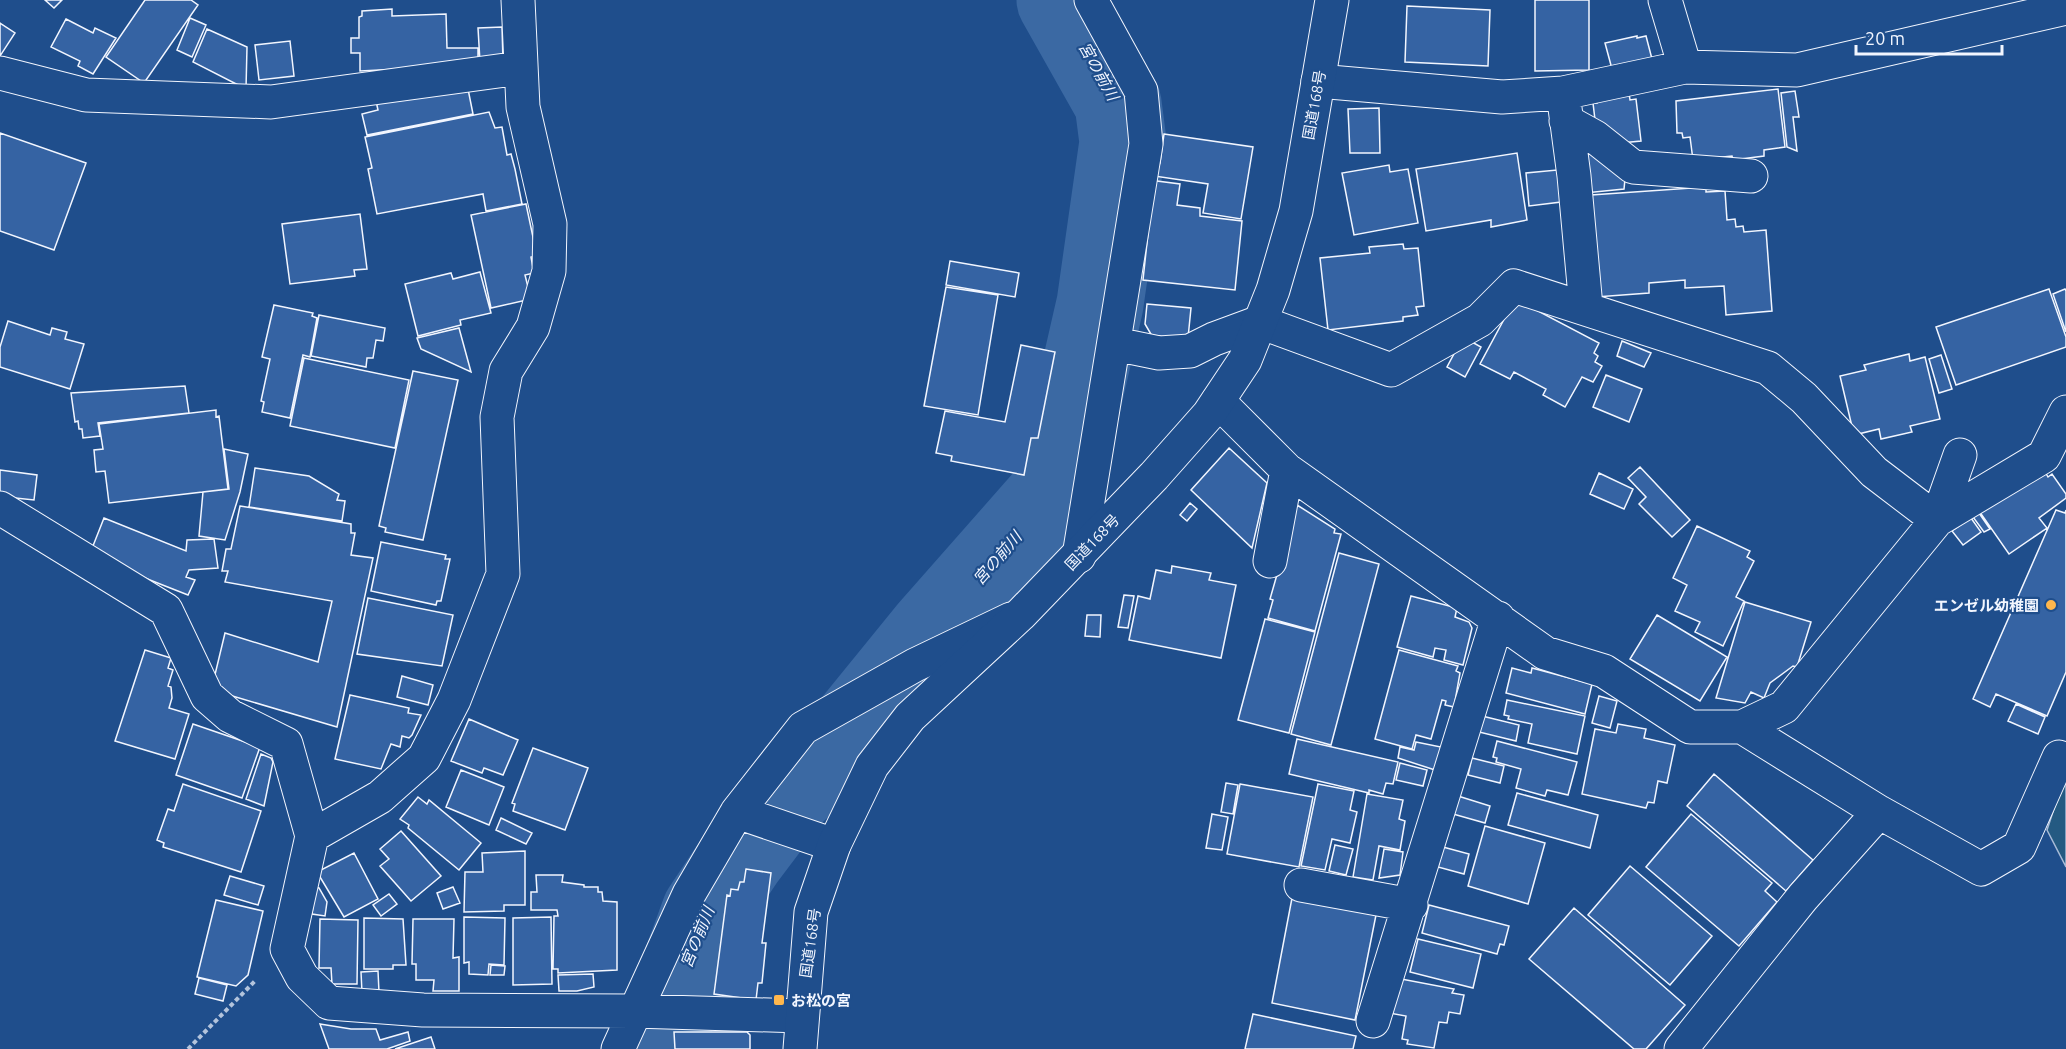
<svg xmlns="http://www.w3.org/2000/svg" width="2066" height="1049" viewBox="0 0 2066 1049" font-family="Ubuntu,'Noto Sans JP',sans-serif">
<rect width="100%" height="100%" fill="#1f4e8c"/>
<path fill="#245a82" stroke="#a8bbd7" stroke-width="1.5" d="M2066 772V867L2047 830Z"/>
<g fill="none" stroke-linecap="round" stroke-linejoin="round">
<path stroke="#3b69a3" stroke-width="87" d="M665 1049 674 997 705 912 741 858 790 793 832 754 932 631 1058 488 1100 304 1123 142 1118 103 1060 0"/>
</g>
<path fill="#3563a3" stroke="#f2f6ff" stroke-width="1.5" d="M45 0H62L54 8Z
M145 0H191L198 5 144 83 106 57Z
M1535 0H1589V70L1535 71Z
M1407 6 1490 10 1488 66 1405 62Z
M392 9V16L446 14 447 48H478V65L360 71V53H351V38H359V17L362 16V11Z
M190 18 206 25 192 57 177 50Z
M66 19 93 33 95 28 116 38 93 74 78 66 80 61 51 47Z
M0 23 15 33 0 56Z
M502 27 503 61 480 62 478 28Z
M207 29 247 47 246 89 193 62Z
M1637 36V38L1646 36 1652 59 1612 69 1605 43Z
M290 41 294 76 259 80 255 45Z
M467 84 473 114 367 135 362 114 378 110 376 101Z
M1778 89 1785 147 1764 150V156L1733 160 1732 156 1693 160 1690 137 1683 138 1682 133H1677L1676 101Z
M1795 91 1799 117H1793L1797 151 1787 147 1781 93Z
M1629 93 1630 100 1636 99 1641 141 1610 144 1596 128 1593 103H1597L1596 97Z
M1379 108 1380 153H1350L1348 109Z
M489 112 495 128 502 127 507 155 511 154 515 169 522 204 486 211 483 194 377 214 368 169 372 168 365 137Z
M0 133 86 163 54 250 0 231Z
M1164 134 1253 147 1241 219 1203 213 1208 184 1154 176 1160 163Z
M1587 146 1626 169 1624 189 1585 193Z
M1517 153 1527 220 1491 227V220L1426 231 1416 169Z
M1389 165 1390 172 1408 169 1418 223 1354 235 1342 173Z
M1557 170 1561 202 1529 206 1526 173Z
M1149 180 1180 184 1177 205 1200 208V216L1242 221 1235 290 1143 280 1151 205Z
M1706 187V192L1725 191 1727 220 1735 219 1736 227 1743 226 1744 232 1766 230 1772 311 1726 315 1724 286 1685 288V280L1649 283V293L1596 297 1591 195Z
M526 204 537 256 531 257 534 273 525 275 531 299 491 308 471 215Z
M360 214 367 269 354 270 355 276 290 284 282 224Z
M1403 244 1404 249 1418 248 1424 306 1416 307 1418 315 1403 317V321L1328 330 1320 258 1370 253 1369 247Z
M950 261 1019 273 1015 297 946 285Z
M480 272 491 313 460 320 461 325 418 336 405 284 451 273 453 279Z
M946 287 998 295 978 415 924 406Z
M2049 289 2066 337V347L1956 385 1936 327Z
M2065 289 2066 291V332L2053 294Z
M1515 299 1599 343 1594 353 1598 356 1595 362 1602 366 1593 382 1582 377 1565 407 1543 395 1546 389 1514 372 1510 379 1480 364Z
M1147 304 1191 308 1188 338 1152 336 1145 324Z
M274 305 313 313 312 316 317 318 310 357 303 355 290 418 262 412 264 402 261 401 270 359 262 357Z
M319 315 385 328 383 341 376 340 373 358H367L366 367 311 356Z
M8 321 50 335 52 328 67 332 65 339 84 344 70 389 0 367V347Z
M459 328 471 372 421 349 417 338Z
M1463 337 1481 347 1465 377 1447 367Z
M1622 341 1651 353 1644 367 1617 356Z
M1021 345 1055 352 1038 438H1031L1024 475 951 461 952 456 936 453 945 411 1005 422Z
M1909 354 1910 361 1925 357 1940 419 1910 426 1912 432 1881 439 1879 429 1854 435 1840 376 1866 370 1864 365Z
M1941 355 1952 389 1939 393 1929 359Z
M304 358 409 380 395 448 290 426Z
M413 371 458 380 423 540 385 532 386 528 379 526Z
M1606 375 1642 389 1629 422 1593 407Z
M185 386 189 413 98 423 100 436 83 438 82 429H79L78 421 75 422 71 393Z
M216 410V417L219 416 228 489 109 503 105 471 96 472 94 450 103 449 99 424Z
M1229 448 1267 483 1252 548 1191 490Z
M224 449 248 454 240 492 225 540 199 536 203 492 229 489Z
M1640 467 1690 520 1672 537 1639 504 1646 497 1628 478Z
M255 468 309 476 339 494 337 500 345 501 342 521 249 507Z
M0 470 37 475 34 500 6 497 0 493Z
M2044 470 2048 477 2052 474 2066 494V498L2039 518 2047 528 2009 554 1977 508Z
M1599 473 1633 489 1624 509 1590 494Z
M1190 503 1197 509 1187 521 1180 515Z
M1297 505 1335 529 1334 533 1341 534 1315 631 1268 618 1273 600 1270 599Z
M240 506 351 524V533H355L351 555 373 558 337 727 219 692 212 687 225 633 318 662 332 601 225 582 228 571H222L226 549H231Z
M2056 510 2065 513 2066 510V672L2047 716 1996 694 1990 707 1973 699Z
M1979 513 1990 529 1984 532 1973 517Z
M104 518 186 551 187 540 214 539 218 568 189 570 186 577 195 580 188 595 89 556Z
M1971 518 1981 532 1963 545 1952 531Z
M1697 526 1750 551 1747 557 1754 561 1736 597 1744 601 1723 646 1695 632 1700 622 1675 611 1687 585 1673 578Z
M381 542 446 555 445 559H450L441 601H437L436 605 371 591Z
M1339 553 1379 564 1331 745 1291 734Z
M1172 566 1211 573 1209 580 1236 585 1221 658 1129 640 1138 596 1150 599 1156 570 1171 573Z
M1124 595 1134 596 1128 628 1118 627Z
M1411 596 1457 608 1455 617 1469 622 1472 628 1463 665 1444 660 1446 650 1435 648 1433 657 1397 647Z
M368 598 453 615 442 666 357 654Z
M1745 602 1811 622 1797 667 1793 666 1770 683 1764 698 1751 692 1745 703 1716 698Z
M1087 615H1101L1100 637 1085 636Z
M1657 615 1727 657 1700 701 1630 659Z
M1265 619 1315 632 1289 733 1238 720Z
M145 650 171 658 168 668 173 670 168 686 171 687 172 698 169 708 189 714 175 759 115 741Z
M1399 650 1458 666 1456 671 1460 673 1454 707 1445 705 1446 701 1442 700 1431 739 1416 735 1412 749 1375 739Z
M1512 668 1531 673 1532 668 1592 684 1585 714 1506 693Z
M402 676 433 685 428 705 397 697Z
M350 695 409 708 408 713 421 715 412 735 409 738 402 736 400 747 391 744 381 769 335 759Z
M1599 696 1617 701 1610 728 1592 723Z
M1507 700 1585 716 1577 754 1528 743 1532 724 1508 719 1509 716 1504 715Z
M2016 704 2045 717 2038 734 2008 721Z
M1482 716 1519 725 1516 741 1479 732Z
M469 719 518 740 503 775 484 768 482 773 451 761Z
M193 724 260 747 242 798 176 775Z
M1618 724 1646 729 1644 738 1675 745 1667 783 1658 781 1654 803 1648 802 1646 808 1582 794 1595 729 1616 733Z
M1297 739 1398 762 1393 784 1386 783 1383 794 1369 790V793L1289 774Z
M1497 741 1577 762 1568 795 1547 790 1545 796 1516 788 1521 769 1496 762 1497 758 1493 757Z
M1416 742 1441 747 1435 770 1398 758 1400 747 1414 750Z
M533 748 588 768 565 830 513 811 515 804 512 803Z
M261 754 271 758 273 762 264 806 246 799Z
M1472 758 1504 766 1500 783 1468 775Z
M1400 763 1427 770 1423 786 1396 780Z
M461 770 504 787 489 825 446 807Z
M1714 774 1813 860 1786 891 1687 806Z
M1226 783 1238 785 1233 814 1221 812Z
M183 784 261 811 241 872 163 847 164 843 157 840 168 809 174 811Z
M1240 784 1313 797 1299 867 1227 854Z
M1318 784 1354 791 1350 810 1357 812 1350 843 1332 839 1325 870 1301 866Z
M1517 793 1598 815 1590 848 1508 825Z
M1367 794 1403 800 1399 819 1405 821 1400 850 1379 846 1373 880 1353 877Z
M1458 796 1490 806 1485 823 1453 814Z
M418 797 427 804 429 800 481 843 459 870 408 828 409 825 400 819Z
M1212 814 1228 817 1222 850 1206 848Z
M1691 814 1772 883 1765 891 1777 902 1739 946 1646 867Z
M501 818 532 833 526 844 496 830Z
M1485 826 1545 843 1528 904 1468 886Z
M401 831 441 876 411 901 380 866 389 859 380 849Z
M1335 845 1353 849 1346 875 1329 871Z
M1443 847 1469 854 1464 874 1438 867Z
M1384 849 1403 852 1400 875 1379 878Z
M525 851V905H504V911L464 912 465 872H483L482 853Z
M354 853 378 899 344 917 317 872Z
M1630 866 1712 936 1670 985 1588 915Z
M746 869 771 873 762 943H766L762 983H758L756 1000 714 994 727 895 730 896 731 889 738 890 740 882H744Z
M536 875H563L562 882 584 885V887H598V892H602L603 901 617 902V970L558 973V969H553L554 916H558L557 910H531V892H537Z
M230 876 264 886 258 905 224 895Z
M315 887 319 888 327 902 325 916 312 914Z
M453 887 460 903 443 909 437 893Z
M389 894 397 904 381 916 373 905Z
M1292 898 1376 915 1355 1020 1272 1003Z
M216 900 263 911 248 975 236 986 197 977Z
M1429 905 1509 926 1504 945 1500 944 1497 954 1422 933Z
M1574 908 1685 1005 1646 1049H1634L1529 959Z
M464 917 505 918 504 965 489 964 488 975 469 974V962L464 963Z
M551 917 552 984 513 985V918Z
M364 918 403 919 406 965H393V969H364Z
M320 919 358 920 357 984H332L331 968H319Z
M413 919H454L453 958 459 957V991H433L434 980H416V964H412Z
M1418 939 1481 954 1473 988 1410 972Z
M491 965 505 966 504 975H490Z
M378 971 379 992 362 993 361 972Z
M593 974 594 987 577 991H559L558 975Z
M199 978 227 985 223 1001 195 994Z
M1396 978 1454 989 1452 993 1464 995 1460 1014 1449 1012 1447 1023 1439 1022 1434 1048 1407 1044 1408 1040 1402 1039 1406 1016 1389 1013Z
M1253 1014 1356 1036 1353 1049H1245Z
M320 1024 351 1029H376L380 1040 408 1032 410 1041 387 1049H329Z
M674 1032H747L750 1035V1049H675Z
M431 1037 435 1049H395Z"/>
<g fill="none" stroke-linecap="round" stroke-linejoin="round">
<defs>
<path id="minor" d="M518 0 523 107 550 224 549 271 533 327 506 371 497 417 503 574 454 700 424 758 380 797 312 836 287 949 302 977 329 1003 423 1010 634 1011 801 1016
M1665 0 1685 67
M0 73 86 95 271 102 520 68
M1318 81 1502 97 1563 93 1685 67 1797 70 2066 8
M1563 93 1574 176 1586 307
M1566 121 1595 137 1633 167 1751 176
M1115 344 1159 353 1190 351 1214 339 1260 322 1391 370 1480 320 1514 286 1768 368 1804 398 1874 472 1937 520 2044 456 2066 412
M1218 401 1287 470 1545 653 1604 671 1690 727H1742L1784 707 1937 520 1960 455
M0 508 166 610 207 696 230 716 286 744 312 836
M1079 556 1146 144 1141 91 1091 0
M1270 561 1287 470
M1742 727 1879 812 1981 869 2019 847 2059 757
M737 812 834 845
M1301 885 1411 905
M1373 1021 1498 618
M618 1049 689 894 737 812 803 728 915 665 1011 619
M1681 1049 1803 897 1879 812"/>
<path id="highway" d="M800 1049 811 912 834 845 872 766 910 717 1020 615 1154 476 1209 414 1245 360 1273 290 1296 211 1332 0"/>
</defs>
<use href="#minor" stroke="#f2f6ff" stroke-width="35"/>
<use href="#highway" stroke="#f2f6ff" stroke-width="35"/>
<path stroke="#b3c4dc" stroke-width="4" stroke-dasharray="4.5 3" stroke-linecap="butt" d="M188 1049 255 981"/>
<use href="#minor" stroke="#1f4e8c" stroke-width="33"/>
<use href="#highway" stroke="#1f4e8c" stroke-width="33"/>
</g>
<g fill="#ffb74d" stroke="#1f4e8c" stroke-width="2">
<circle cx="2051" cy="605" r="6"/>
<rect x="773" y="994" width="12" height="12" rx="3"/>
</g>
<g text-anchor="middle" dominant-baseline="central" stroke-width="4.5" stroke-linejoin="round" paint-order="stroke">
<g font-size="15" fill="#f2f6ff" stroke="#1f4e8c">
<text transform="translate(1314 105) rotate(-80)">国道168号</text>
<text transform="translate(1092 542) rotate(-46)">国道168号</text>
<text transform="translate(810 943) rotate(-82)">国道168号</text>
</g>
<g font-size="15" font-weight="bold" fill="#f2f6ff" stroke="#1f4e8c" text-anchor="end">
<text x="2039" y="605">エンゼル幼稚園</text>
<text x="791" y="1000" text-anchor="start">お松の宮</text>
</g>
<g font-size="16" font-style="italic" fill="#f2f6ff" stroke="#1f4e8c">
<text transform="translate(1099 71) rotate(61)">宮の前川</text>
<text transform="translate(997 558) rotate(-49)">宮の前川</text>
<text transform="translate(697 937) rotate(-68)">宮の前川</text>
</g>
</g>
<path d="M1856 45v9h146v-9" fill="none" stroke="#f2f6ff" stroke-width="3"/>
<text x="1865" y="45" font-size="18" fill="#f2f6ff" stroke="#1f4e8c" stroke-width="4.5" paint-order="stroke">20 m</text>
</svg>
